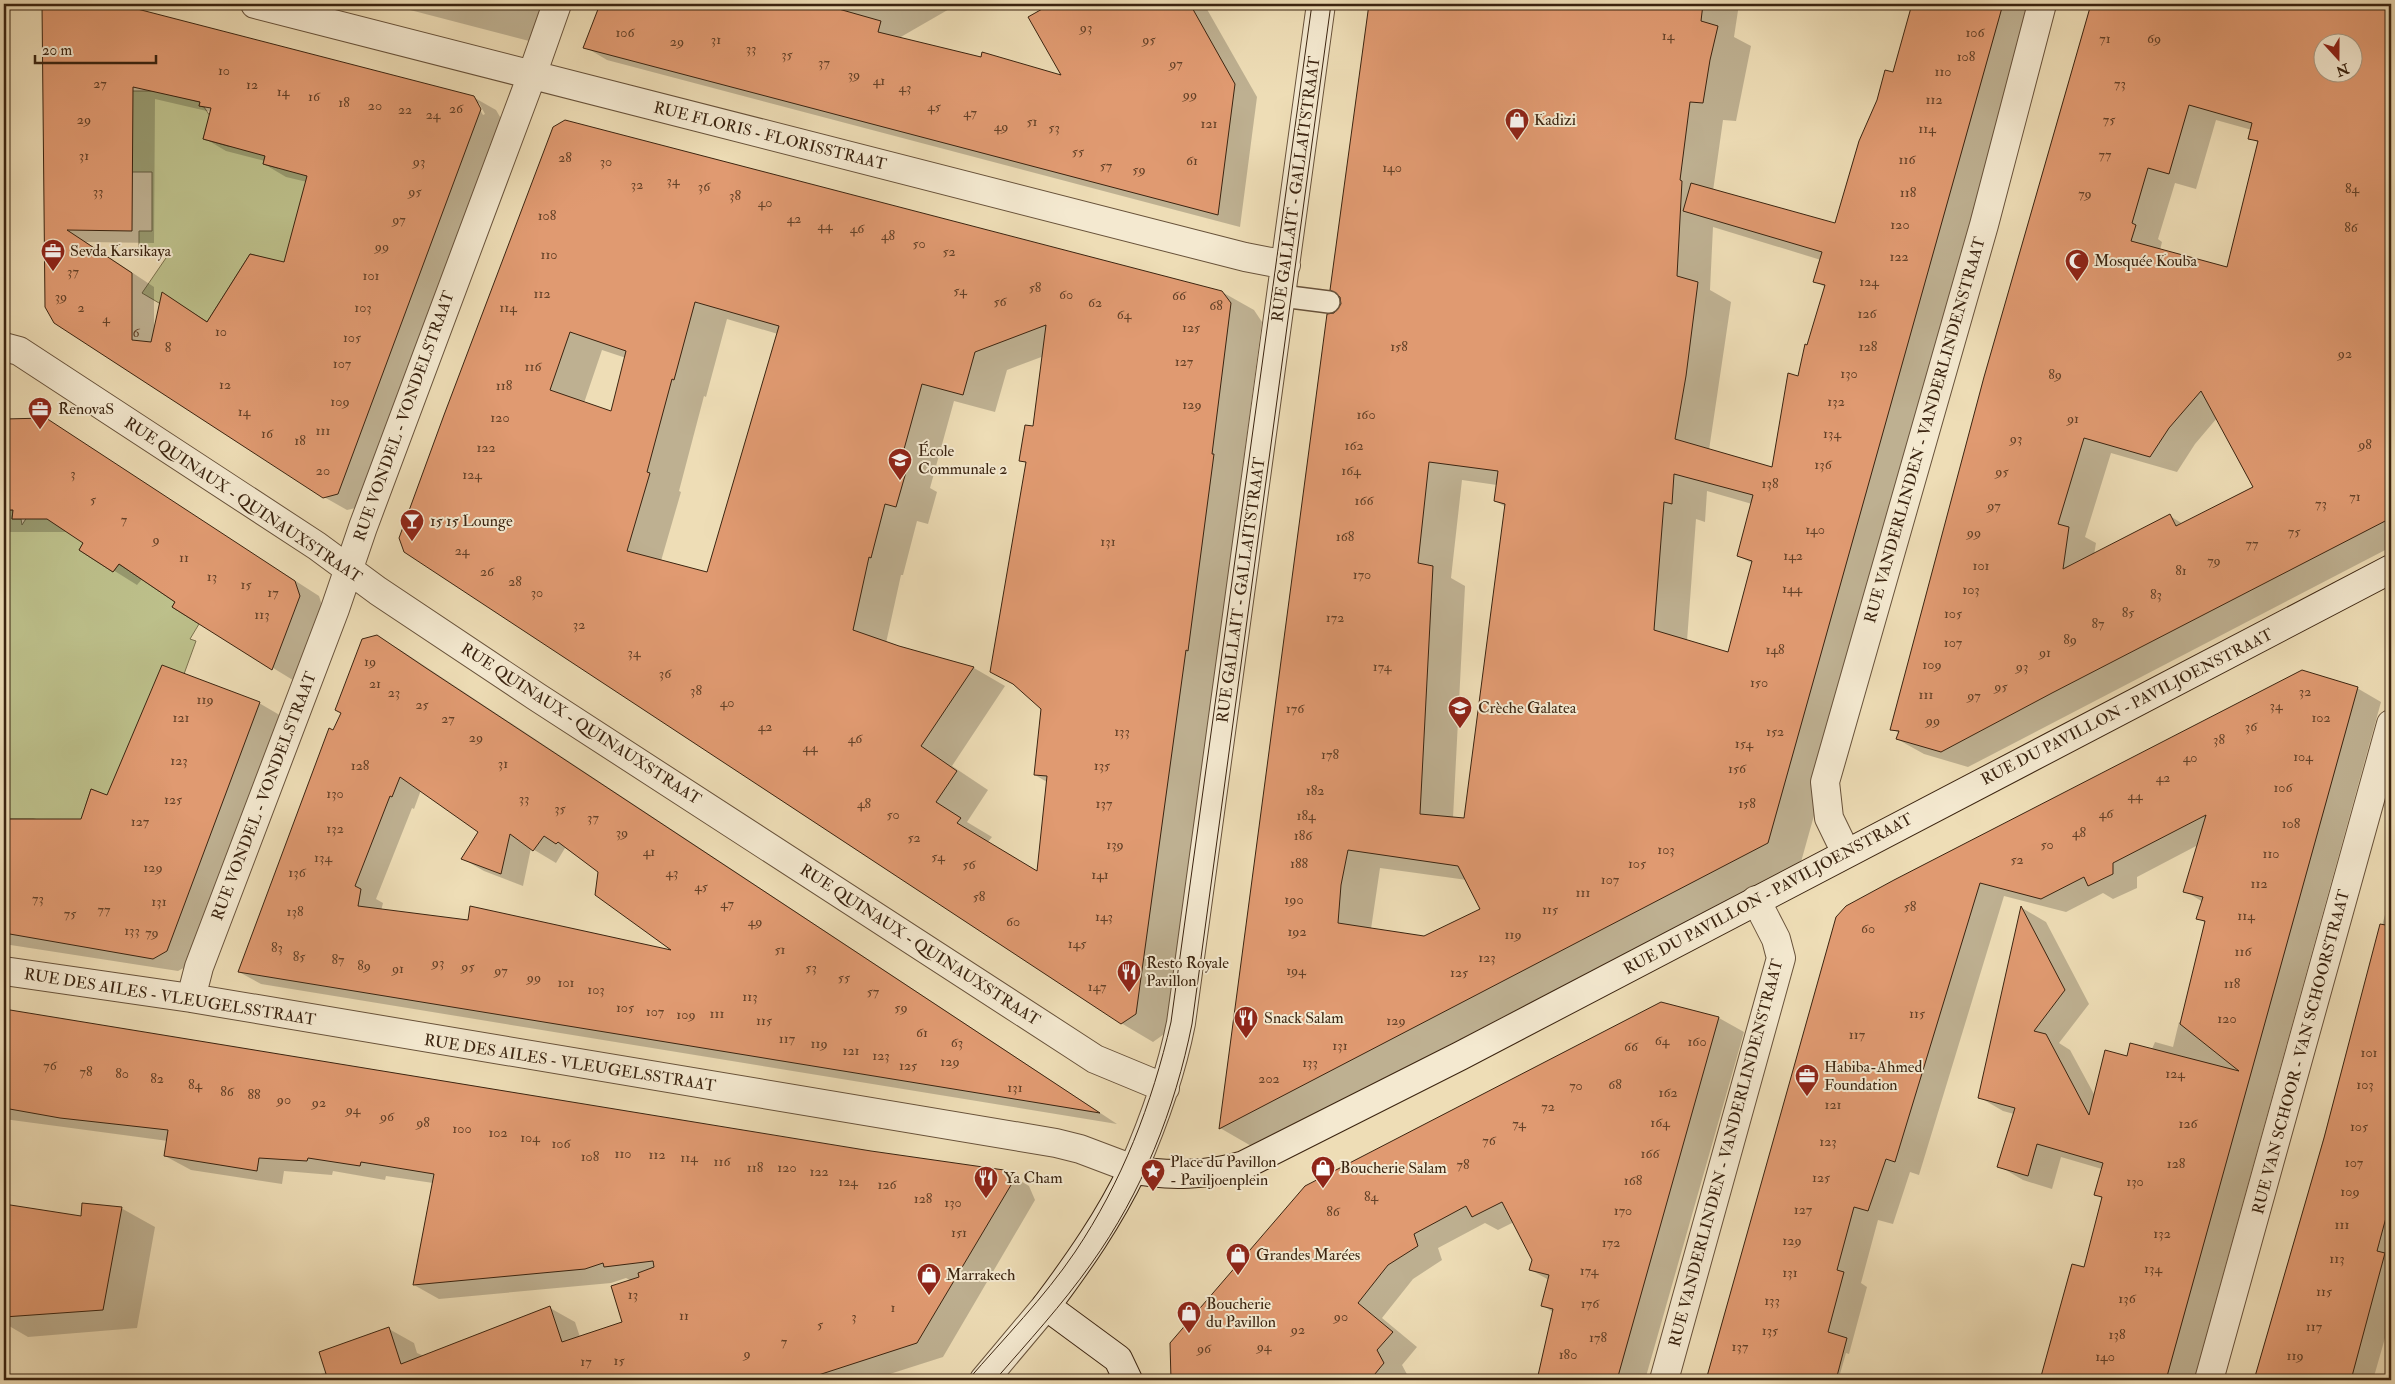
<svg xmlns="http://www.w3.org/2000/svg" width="2395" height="1384" viewBox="0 0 2395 1384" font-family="'IM FELL Double Pica',serif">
<rect width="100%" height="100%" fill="#eeddb6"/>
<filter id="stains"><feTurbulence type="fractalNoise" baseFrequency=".004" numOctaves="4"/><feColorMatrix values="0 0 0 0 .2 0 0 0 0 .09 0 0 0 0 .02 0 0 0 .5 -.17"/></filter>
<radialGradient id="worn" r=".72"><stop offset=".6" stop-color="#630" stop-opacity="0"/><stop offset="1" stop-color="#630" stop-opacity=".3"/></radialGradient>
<path fill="#bdc08b" stroke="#7c724e" d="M124 91H156L200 102 199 106 204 107 210 116 203 139 228 146 267 149 263 164 278 168 283 149 312 158 323 274 250 254 207 322 176 302 171 310 142 293 168 255H139V231H152V172H125Z
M32 509 84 542 79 550 113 572 119 564 175 602 172 607 199 624 190 639 196 641 184 674 122 802 91 789 86 805 109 813 103 829 33 819H4V510H13L12 519H21L22 525Z"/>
<path fill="#0003" fill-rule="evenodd" d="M43 4H110L473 97 496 110 503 122 360 507 347 510 324 497 47 307ZM155 99 211 112 204 138 226 151 265 161 264 164 286 177 307 182 285 263 208 322 162 294 154 331V287L86 242 154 243ZM476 103H479L485 114 483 115Z
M387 4H547L533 42Z
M601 4H792L813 16 812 19 840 4H958L899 38 1063 77 1029 17 1054 4H1204L1257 97 1240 227 607 60 585 47Z
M1370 4H1739L1734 37 1751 46 1736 121 1723 120 1713 191 1836 224 1894 74 1912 10 1899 4H2041L1801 862 1253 1147 1220 1128 1335 314 1343 304 1341 296 1332 289ZM1713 227 1821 260 1814 281 1825 287 1773 468 1709 450 1731 302 1710 290ZM1462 480 1497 485 1495 501 1506 507 1465 819 1453 818 1465 586 1451 578ZM1707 491 1752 504 1738 556 1752 563 1729 653 1687 641 1696 519 1705 522ZM1380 868 1467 880 1481 910 1425 937 1371 929Z
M2092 4H2391V547L1968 767 1924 754 1897 739 1899 733 1892 729 1986 377ZM2322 42H2352V72H2322ZM2216 120 2252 130 2249 138 2259 143 2228 268 2160 250 2162 242 2158 239 2175 183 2196 189ZM2217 418 2254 488 2183 524 2170 516 2094 555 2096 543 2085 537 2111 453 2177 472 2195 444Z
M554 128 1222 292 1254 310 1262 322 1167 1032 1153 1042 1121 1023 405 551ZM727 319 778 334 707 574 661 561 681 492 679 491 704 396 706 397ZM602 350 626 358 611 412 584 403ZM1044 356 1034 428 1021 460 1027 464 1042 709 1035 775 1047 782 1038 872 987 843 992 837 967 822 988 790 952 766 1005 686 974 668 886 643 901 575H903L917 521 928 524 937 492 930 488 954 401 995 412 1007 370Z
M4 420H45L319 596 324 611 296 682 174 607 177 601 143 578 137 585 81 550 85 542 70 532H4Z
M377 636 399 649 1117 1124 261 984 239 972 334 731ZM421 790 480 832 463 859 484 871 523 886 531 848 556 863 565 848 600 872 677 952 381 911 383 903 376 899 412 808 414 809Z
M2357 688 2381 702 2194 1380H2041L2073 1265 2085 1269 2103 1199 2096 1194 2102 1169 2061 1157 2052 1189 2023 1180 1999 1166 2014 1114 2003 1111 1979 1097 2022 908 2046 922 2089 1004 2059 1043 2070 1050 2095 1096 2127 1058 2152 1049 2155 1042 2173 1047 2179 1022 2182 1023 2206 923 2198 918 2203 902 2185 891 2198 845 2137 877V888L2113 899 2103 893 2066 912 2004 896 1919 1175 1910 1172 1893 1224 1878 1220 1861 1283 1867 1287 1849 1354 1846 1353 1840 1374 1834 1372 1832 1380H1706L1837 918Z
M259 703 283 717 191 964 178 971 4 944V821L82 820 108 797Z
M2391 893V1317L2373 1380H2257Z
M1661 1004 1719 1018 1744 1032 1645 1380H1537L1553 1312 1542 1305 1549 1280 1531 1270 1533 1259 1514 1222 1498 1230 1485 1223 1438 1248 1442 1260 1413 1279 1382 1318 1417 1347 1402 1365 1410 1380H1173L1171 1344Z
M4 1010 871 1152 1004 1171 1029 1186 1035 1200 943 1357 871 1380H302L327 1372 389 1329 414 1343 417 1353 424 1356 550 1308 575 1322 580 1337 623 1322 632 1281 626 1278 611 1283 439 1299 414 1285 433 1183 386 1176 385 1180 333 1171 332 1175 284 1171 282 1184 191 1170 165 1156 168 1141 4 1119Z
M12 1206 83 1218 121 1208 155 1227 137 1328 28 1337 4 1323V1257Z
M2391 1364V1380H2384Z"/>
<path fill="#e09a71" stroke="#3b2410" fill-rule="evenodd" d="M42 4H118L474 96 481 109 338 494 323 498 54 323 45 307ZM133 87 200 102 199 106 211 108 203 139 265 156 263 164 307 176 284 262 250 254 207 322 162 292 151 342 132 340V273L67 230 132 231Z
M600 4H821L881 21 878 32 981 57 982 52 1061 75 1028 17 1051 4H1190L1235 84 1218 215 583 48Z
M1369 4H1703L1701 21 1718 26 1710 60 1703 103 1690 102 1680 180 1682 181 1677 276 1698 282 1686 376 1675 439 1772 467 1788 373 1798 376 1805 344 1807 345 1825 285 1813 282 1822 252 1683 211 1691 183 1835 223 1859 141 1877 100 1885 70 1893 72 1912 4H2003L1768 843 1219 1129 1327 314 1334 313 1341 304 1340 297 1330 290ZM1429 462 1498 471 1494 501 1505 504 1464 818 1420 814 1433 566 1418 563ZM1674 474 1753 495 1737 556 1752 561 1728 652 1654 630 1664 502 1672 504ZM1348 850 1458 866 1480 909 1424 936 1338 923 1341 885Z
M2091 4H2391V518L2052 693 1941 752 1896 739 1899 731 1890 730 1984 377ZM2322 42H2352V72H2322ZM2189 105 2252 123 2248 139 2258 141 2227 267 2131 241 2136 225 2132 223 2148 168 2169 174ZM2201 391 2253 487 2176 526 2170 514 2063 569 2069 527 2058 524 2084 438 2150 457 2169 428Z
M565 120 1222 291 1231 303 1212 454H1214L1188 651 1186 650 1136 1014 1121 1024 404 552 399 538 444 415 553 127ZM695 302 779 326 707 572 627 551 650 473 647 472 672 379 674 380ZM1046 325 1033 426 1025 425 1019 461 1026 462 990 672 1013 684 1041 709 1034 775 1047 776 1037 871 957 823 961 818 936 802 957 771 921 746 974 667 899 646 853 630 869 557 871 558 885 504 896 507 906 472 898 471 922 384 963 395 975 352ZM570 332 626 351 611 411 550 390Z
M46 418 295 581 300 596 272 670 172 607 175 602 119 564 113 572 79 550 83 543 47 519H12L13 510H4V419Z
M377 635 426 668 1100 1113 238 972 329 728 333 730 341 713 335 710 362 639ZM400 777 478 832 461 859 501 874 510 834 533 851 544 836 556 844 558 842 598 872 595 895 671 950 470 906 468 920 358 906 361 889 355 886 390 796 392 797Z
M162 665 260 702 167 951 153 959 4 933V819H81L91 789 107 795Z
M2302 670 2358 687 2166 1380H2040L2072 1264 2084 1267 2102 1197 2094 1195 2103 1163 2037 1144 2028 1176 1997 1167 2015 1108 1978 1098 2021 906 2065 990 2034 1031 2046 1034 2089 1115 2105 1050 2127 1056 2130 1043 2239 1071 2180 1024 2205 921 2196 919 2203 897 2183 892 2206 815 2113 863V874L2088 886 2084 877 2041 899 1980 883 1895 1162 1886 1159 1868 1211 1854 1207 1837 1270 1844 1272 1828 1332 1847 1338 1836 1380H1706L1836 917 1846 906 1894 880Z
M2380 924 2391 926V1199L2377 1251 2385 1253 2351 1380H2254L2324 1138Z
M1661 1002 1719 1017 1617 1380H1537L1553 1309 1541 1306 1549 1275 1529 1270 1532 1260 1502 1202 1472 1217 1466 1206 1414 1234 1418 1246 1388 1265 1358 1303 1393 1332 1377 1350 1384 1363 1370 1380H1171L1170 1343 1305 1186Z
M4 1009 871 1151 1004 1170 1011 1185 917 1343 803 1380H328L319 1352 389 1327 401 1364 550 1306 562 1342 622 1322 611 1286 639 1277 638 1273 654 1267 653 1261 604 1267 603 1263 585 1269 413 1285 434 1174 361 1162 360 1166 308 1158 307 1161 259 1158 257 1171 164 1156 168 1130 60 1118 4 1108Z
M82 1203 122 1207 103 1310 4 1317V1204L81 1216Z"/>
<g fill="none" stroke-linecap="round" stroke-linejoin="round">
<defs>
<path id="lane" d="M1282 296 1329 302"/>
<path id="street" d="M255 4 1245 257 1286 265
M4 347 19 351 317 546 378 591 537 697 1072 1044 1095 1059 1165 1088
M1846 853 1829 818 1825 782 1984 225 2042 4
M4 971 191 998 1056 1143 1080 1149 1133 1169C1154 1121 1171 1074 1181 1023L1321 4
M191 998 199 967 335 609 363 527 532 75 557 4
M984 1380 1046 1306
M1664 1380 1781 958 1776 939 1756 900
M2209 1380 2391 724"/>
<path id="secondary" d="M1128 1380 1118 1359 1046 1306C1079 1262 1109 1219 1133 1169 1165 1177 1212 1175 1244 1165L1460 1056 2391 569"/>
</defs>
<use href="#lane" stroke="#68523a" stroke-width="24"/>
<use href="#street" stroke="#68523a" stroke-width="30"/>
<use href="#secondary" stroke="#3b2410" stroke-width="30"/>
<use href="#lane" stroke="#f4e9d0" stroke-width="21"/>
<use href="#street" stroke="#f4e9d0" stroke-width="28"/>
<use href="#secondary" stroke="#f4e9d0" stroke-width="28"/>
<path stroke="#3b2410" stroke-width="1" d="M968 1380C1004 1338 1044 1298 1075 1252 1122 1182 1152 1104 1171 1022L1312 4
M995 1380C1028 1342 1062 1305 1091 1264 1142 1193 1175 1109 1192 1024L1331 4"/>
</g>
<defs>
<symbol id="shop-pin" viewBox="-11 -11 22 30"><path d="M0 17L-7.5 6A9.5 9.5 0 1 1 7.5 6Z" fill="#8f2418" stroke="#f4e9d0"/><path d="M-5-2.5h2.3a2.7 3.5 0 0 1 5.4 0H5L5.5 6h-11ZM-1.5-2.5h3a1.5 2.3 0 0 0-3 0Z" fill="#fff"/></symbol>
<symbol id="office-pin" viewBox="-11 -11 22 30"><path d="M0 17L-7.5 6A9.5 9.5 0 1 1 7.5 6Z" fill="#8f2418" stroke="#f4e9d0"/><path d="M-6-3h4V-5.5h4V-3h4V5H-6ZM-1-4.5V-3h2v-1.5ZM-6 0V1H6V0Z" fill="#fff"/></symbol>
<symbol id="mosque-pin" viewBox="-11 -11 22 30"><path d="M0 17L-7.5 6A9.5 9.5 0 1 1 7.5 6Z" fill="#8f2418" stroke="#f4e9d0"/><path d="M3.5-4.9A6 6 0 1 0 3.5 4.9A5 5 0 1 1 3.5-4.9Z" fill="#fff"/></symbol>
<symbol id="school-pin" viewBox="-11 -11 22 30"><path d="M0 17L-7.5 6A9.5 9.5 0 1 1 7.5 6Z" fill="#8f2418" stroke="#f4e9d0"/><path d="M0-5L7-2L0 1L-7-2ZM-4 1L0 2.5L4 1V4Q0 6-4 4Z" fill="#fff"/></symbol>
<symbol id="bar-pin" viewBox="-11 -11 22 30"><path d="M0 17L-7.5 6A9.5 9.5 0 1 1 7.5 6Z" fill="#8f2418" stroke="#f4e9d0"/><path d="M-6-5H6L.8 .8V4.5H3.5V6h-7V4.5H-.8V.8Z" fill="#fff"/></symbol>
<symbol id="restaurant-pin" viewBox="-11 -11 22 30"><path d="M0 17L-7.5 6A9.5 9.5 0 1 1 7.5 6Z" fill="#8f2418" stroke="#f4e9d0"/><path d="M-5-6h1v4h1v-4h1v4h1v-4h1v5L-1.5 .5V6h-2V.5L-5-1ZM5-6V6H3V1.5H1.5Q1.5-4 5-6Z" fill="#fff"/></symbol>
<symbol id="sight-pin" viewBox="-11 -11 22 30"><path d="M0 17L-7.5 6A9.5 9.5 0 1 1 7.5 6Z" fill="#8f2418" stroke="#f4e9d0"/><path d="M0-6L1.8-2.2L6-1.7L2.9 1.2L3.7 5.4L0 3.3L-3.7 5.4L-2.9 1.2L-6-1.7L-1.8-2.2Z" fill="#fff"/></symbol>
</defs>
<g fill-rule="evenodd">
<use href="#shop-pin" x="1503" y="106" width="28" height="38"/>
<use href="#office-pin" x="39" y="237" width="28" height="38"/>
<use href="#mosque-pin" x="2063" y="247" width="28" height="38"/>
<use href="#office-pin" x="26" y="395" width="28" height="38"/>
<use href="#school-pin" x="886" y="446" width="28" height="38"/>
<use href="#bar-pin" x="398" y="507" width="28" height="38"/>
<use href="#school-pin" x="1446" y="694" width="28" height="38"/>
<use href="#restaurant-pin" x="1115" y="958" width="28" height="38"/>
<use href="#restaurant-pin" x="1232" y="1004" width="28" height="38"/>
<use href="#office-pin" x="1793" y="1062" width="28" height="38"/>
<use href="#shop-pin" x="1309" y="1154" width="28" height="38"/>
<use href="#sight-pin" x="1139" y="1157" width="28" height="38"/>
<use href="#restaurant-pin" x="972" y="1164" width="28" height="38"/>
<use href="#shop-pin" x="1224" y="1241" width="28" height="38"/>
<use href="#shop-pin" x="915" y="1261" width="28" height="38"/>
<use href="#shop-pin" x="1175" y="1299" width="28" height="38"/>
</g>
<g text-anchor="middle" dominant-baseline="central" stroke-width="4" stroke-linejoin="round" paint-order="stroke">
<g font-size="14" fill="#644228">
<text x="1086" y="27">93</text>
<text x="625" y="32">106</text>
<text x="1975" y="32">106</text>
<text x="1668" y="35">14</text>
<text x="2105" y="38">71</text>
<text x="2154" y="38">69</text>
<text x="716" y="39">31</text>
<text x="1149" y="39">95</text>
<text x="677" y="41">29</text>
<text x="751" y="48">33</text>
<text x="787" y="54">35</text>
<text x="1966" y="56">108</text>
<text x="824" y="62">37</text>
<text x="1176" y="63">97</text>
<text x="224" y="70">10</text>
<text x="1943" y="71">110</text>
<text x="854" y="74">39</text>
<text x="879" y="80">41</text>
<text x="100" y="83">27</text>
<text x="2120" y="83">73</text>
<text x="252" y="84">12</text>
<text x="905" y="87">43</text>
<text x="283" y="91">14</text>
<text x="1190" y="94">99</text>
<text x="314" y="96">16</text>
<text x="1934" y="99">112</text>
<text x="344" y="102">18</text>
<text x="375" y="105">20</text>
<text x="934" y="106">45</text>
<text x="456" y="108">26</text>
<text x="405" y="109">22</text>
<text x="970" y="112">47</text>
<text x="433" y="114">24</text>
<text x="84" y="119">29</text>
<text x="2109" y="119">75</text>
<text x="1032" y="121">51</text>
<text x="1209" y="123">121</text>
<text x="1001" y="126">49</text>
<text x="1054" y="127">53</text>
<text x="1927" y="128">114</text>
<text x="1078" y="151">55</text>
<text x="2105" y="154">77</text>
<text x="84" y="155">31</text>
<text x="565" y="157">28</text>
<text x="1907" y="159">116</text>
<text x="1192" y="160">61</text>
<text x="419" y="161">93</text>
<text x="606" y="161">30</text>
<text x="1106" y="165">57</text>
<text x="1392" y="167">140</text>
<text x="1139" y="169">59</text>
<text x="673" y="180">34</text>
<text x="637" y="184">32</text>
<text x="704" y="186">36</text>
<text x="2352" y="188">84</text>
<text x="98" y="191">33</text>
<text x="415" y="191">95</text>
<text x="1908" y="192">118</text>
<text x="2085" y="193">79</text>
<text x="735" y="195">38</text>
<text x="765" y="202">40</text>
<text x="547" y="215">108</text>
<text x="794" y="218">42</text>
<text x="399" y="219">97</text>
<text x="1900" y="224">120</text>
<text x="825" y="225">44</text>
<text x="2351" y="227">86</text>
<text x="857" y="228">46</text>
<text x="888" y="235">48</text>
<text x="919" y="243">50</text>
<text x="382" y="246">99</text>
<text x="949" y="251">52</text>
<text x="549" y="254">110</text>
<text x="1899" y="256">122</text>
<text x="73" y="271">37</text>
<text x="371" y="275">101</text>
<text x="1869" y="281">124</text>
<text x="1035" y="287">58</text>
<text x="960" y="290">54</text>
<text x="542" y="293">112</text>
<text x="1066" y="294">60</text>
<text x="1179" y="295">66</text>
<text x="61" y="296">39</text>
<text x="1000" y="301">56</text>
<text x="1095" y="302">62</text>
<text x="1216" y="305">68</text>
<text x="81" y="307">2</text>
<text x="363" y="307">103</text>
<text x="508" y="307">114</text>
<text x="1867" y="313">126</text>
<text x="1124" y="314">64</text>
<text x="106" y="318">4</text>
<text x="1191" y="327">125</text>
<text x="221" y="331">10</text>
<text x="136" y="332">6</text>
<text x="352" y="337">105</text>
<text x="1399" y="346">158</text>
<text x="1868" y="346">128</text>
<text x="168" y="347">8</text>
<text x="2345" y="353">92</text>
<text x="1184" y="361">127</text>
<text x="342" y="363">107</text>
<text x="533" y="366">116</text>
<text x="1849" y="373">130</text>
<text x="2055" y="374">89</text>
<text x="225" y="384">12</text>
<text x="504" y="385">118</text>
<text x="340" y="401">109</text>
<text x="1836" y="401">132</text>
<text x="1192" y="404">129</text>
<text x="244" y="411">14</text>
<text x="1366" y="414">160</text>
<text x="500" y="417">120</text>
<text x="2073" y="418">91</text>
<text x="323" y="430">111</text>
<text x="267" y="433">16</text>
<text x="1832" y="433">134</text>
<text x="2016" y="438">93</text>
<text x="300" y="440">18</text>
<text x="2365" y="444">98</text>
<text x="1354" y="445">162</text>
<text x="486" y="447">122</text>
<text x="1823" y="464">136</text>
<text x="323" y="470">20</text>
<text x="1351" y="470">164</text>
<text x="2002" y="471">95</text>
<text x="73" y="473">3</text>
<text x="472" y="474">124</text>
<text x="1770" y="483">138</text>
<text x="2355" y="496">71</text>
<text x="93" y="499">5</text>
<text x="1364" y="500">166</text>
<text x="2321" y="503">73</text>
<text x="1994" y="505">97</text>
<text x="124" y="519">7</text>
<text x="1815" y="529">140</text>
<text x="2294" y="531">75</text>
<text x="1974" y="532">99</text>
<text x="1345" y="536">168</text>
<text x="156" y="539">9</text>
<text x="1108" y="541">131</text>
<text x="2252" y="543">77</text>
<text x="462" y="550">24</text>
<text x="1793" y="555">142</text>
<text x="184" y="557">11</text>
<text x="2214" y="560">79</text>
<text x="1981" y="565">101</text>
<text x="2181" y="570">81</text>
<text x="487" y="571">26</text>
<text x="1362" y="574">170</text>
<text x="212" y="576">13</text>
<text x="515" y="581">28</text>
<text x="246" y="584">15</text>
<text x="1792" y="588">144</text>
<text x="1971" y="589">103</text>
<text x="273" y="592">17</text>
<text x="537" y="592">30</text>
<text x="2156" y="594">83</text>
<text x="2128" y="612">85</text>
<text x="1953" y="613">105</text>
<text x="262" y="614">113</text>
<text x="1335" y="617">172</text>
<text x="2098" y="623">87</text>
<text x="579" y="624">32</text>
<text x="2070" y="639">89</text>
<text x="1953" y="642">107</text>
<text x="1775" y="649">148</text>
<text x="634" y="652">34</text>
<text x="2045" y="652">91</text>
<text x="370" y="661">19</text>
<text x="1932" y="664">109</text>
<text x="1382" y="666">174</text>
<text x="2022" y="666">93</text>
<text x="665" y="673">36</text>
<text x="1759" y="682">150</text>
<text x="375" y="683">21</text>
<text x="2001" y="686">95</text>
<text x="696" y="690">38</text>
<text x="2305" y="691">32</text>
<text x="394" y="692">23</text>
<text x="1926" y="694">111</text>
<text x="1974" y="695">97</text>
<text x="205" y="699">119</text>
<text x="727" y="702">40</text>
<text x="422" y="704">25</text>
<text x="2276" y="705">34</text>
<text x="1295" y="708">176</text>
<text x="181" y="717">121</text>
<text x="2321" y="717">102</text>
<text x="448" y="718">27</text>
<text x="1933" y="720">99</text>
<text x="765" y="726">42</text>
<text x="2251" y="726">36</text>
<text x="1122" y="731">133</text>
<text x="1775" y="731">152</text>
<text x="476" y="737">29</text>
<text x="855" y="738">46</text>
<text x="2219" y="739">38</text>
<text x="1744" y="743">154</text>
<text x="810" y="747">44</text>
<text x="1330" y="754">178</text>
<text x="2303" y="756">104</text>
<text x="2190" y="757">40</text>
<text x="179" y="760">123</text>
<text x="503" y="763">31</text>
<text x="360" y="765">128</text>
<text x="1102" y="765">135</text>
<text x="1737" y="768">156</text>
<text x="2163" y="777">42</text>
<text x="2283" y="787">106</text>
<text x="1315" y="790">182</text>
<text x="335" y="793">130</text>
<text x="2135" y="795">44</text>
<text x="524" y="798">33</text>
<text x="173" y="799">125</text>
<text x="864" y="803">48</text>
<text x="1104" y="803">137</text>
<text x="1747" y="803">158</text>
<text x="560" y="808">35</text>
<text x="2106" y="813">46</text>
<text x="893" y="814">50</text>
<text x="1306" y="815">184</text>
<text x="593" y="817">37</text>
<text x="140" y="821">127</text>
<text x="2291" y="823">108</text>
<text x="335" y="828">132</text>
<text x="622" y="832">39</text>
<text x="2079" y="832">48</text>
<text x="1303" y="835">186</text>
<text x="914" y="837">52</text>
<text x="1115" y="844">139</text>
<text x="2047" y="844">50</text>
<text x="1666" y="849">103</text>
<text x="649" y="851">41</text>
<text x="2271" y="853">110</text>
<text x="938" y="856">54</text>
<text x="323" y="857">134</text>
<text x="2017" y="859">52</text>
<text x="1299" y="863">188</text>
<text x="1637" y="863">105</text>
<text x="969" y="864">56</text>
<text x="153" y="867">129</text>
<text x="297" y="872">136</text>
<text x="672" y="872">43</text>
<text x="1100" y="874">141</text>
<text x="1610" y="879">107</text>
<text x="2259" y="883">112</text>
<text x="701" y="886">45</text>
<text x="1583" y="892">111</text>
<text x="979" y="896">58</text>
<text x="38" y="898">73</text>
<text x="1294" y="899">190</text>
<text x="159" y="901">131</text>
<text x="727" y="903">47</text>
<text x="1910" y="906">58</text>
<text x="104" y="909">77</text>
<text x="1550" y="909">115</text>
<text x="295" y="911">138</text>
<text x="70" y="913">75</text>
<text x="2246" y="915">114</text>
<text x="1104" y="916">143</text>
<text x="755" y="921">49</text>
<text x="1013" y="921">60</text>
<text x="1868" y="928">60</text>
<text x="132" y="930">133</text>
<text x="1297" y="931">192</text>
<text x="152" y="932">79</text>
<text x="1513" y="934">119</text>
<text x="1077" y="943">145</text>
<text x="277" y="947">83</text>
<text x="780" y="949">51</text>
<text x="2243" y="951">116</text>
<text x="299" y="956">85</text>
<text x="1487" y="957">123</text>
<text x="338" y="959">87</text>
<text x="438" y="962">93</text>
<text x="364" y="965">89</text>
<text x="468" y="966">95</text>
<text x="811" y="967">53</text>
<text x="398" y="968">91</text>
<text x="501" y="970">97</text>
<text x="1296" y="970">194</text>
<text x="1459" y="972">125</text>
<text x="534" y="977">99</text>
<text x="844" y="977">55</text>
<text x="566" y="982">101</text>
<text x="2232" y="983">118</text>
<text x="1097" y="986">147</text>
<text x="596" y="989">103</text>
<text x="873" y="991">57</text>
<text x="750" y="996">113</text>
<text x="625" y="1007">105</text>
<text x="901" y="1007">59</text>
<text x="655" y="1011">107</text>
<text x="717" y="1013">111</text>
<text x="1917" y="1013">115</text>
<text x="686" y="1014">109</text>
<text x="2227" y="1018">120</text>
<text x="764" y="1020">115</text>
<text x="1396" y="1020">129</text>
<text x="922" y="1032">61</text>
<text x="1857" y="1034">117</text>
<text x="787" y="1038">117</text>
<text x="1662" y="1040">64</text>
<text x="1697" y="1041">160</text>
<text x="957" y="1042">63</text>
<text x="819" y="1043">119</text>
<text x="1340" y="1045">131</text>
<text x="1631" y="1046">66</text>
<text x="851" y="1050">121</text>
<text x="2369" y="1052">101</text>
<text x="881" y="1055">123</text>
<text x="950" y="1061">129</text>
<text x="1310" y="1062">133</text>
<text x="50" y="1065">76</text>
<text x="908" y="1065">125</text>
<text x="86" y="1071">78</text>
<text x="122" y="1073">80</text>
<text x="2175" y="1073">124</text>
<text x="157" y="1078">82</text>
<text x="1269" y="1078">202</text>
<text x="195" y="1084">84</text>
<text x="1615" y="1084">68</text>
<text x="2365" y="1084">103</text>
<text x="1576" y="1085">70</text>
<text x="1015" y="1087">131</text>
<text x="227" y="1091">86</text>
<text x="1668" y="1092">162</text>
<text x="254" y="1094">88</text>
<text x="284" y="1099">90</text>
<text x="319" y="1102">92</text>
<text x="1833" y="1104">121</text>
<text x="1548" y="1106">72</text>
<text x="353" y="1109">94</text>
<text x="387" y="1116">96</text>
<text x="423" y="1122">98</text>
<text x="1660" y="1122">164</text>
<text x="1519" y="1123">74</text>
<text x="2188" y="1123">126</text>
<text x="2359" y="1126">105</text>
<text x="462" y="1128">100</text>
<text x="498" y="1132">102</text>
<text x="530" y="1137">104</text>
<text x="1489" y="1140">76</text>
<text x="1828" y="1141">123</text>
<text x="561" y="1143">106</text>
<text x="623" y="1153">110</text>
<text x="1650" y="1153">166</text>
<text x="657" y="1154">112</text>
<text x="590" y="1156">108</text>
<text x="689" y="1157">114</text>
<text x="722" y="1161">116</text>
<text x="2354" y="1162">107</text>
<text x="2176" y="1163">128</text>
<text x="1463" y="1164">78</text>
<text x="755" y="1167">118</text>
<text x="787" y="1167">120</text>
<text x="819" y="1171">122</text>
<text x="1821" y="1177">125</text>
<text x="1633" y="1180">168</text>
<text x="848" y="1181">124</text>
<text x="2135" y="1181">130</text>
<text x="887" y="1184">126</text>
<text x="2350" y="1191">109</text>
<text x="1371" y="1196">84</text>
<text x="923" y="1198">128</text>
<text x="953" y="1202">130</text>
<text x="1803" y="1209">127</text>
<text x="1623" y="1210">170</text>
<text x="1333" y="1211">86</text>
<text x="2342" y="1224">111</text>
<text x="959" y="1232">151</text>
<text x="2162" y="1233">132</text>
<text x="1792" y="1240">129</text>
<text x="1611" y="1242">172</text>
<text x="2337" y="1258">113</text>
<text x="2153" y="1268">134</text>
<text x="1589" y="1270">174</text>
<text x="1790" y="1272">131</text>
<text x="2324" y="1291">115</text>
<text x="633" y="1294">13</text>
<text x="2127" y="1298">136</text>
<text x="1772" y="1300">133</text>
<text x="1590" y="1303">176</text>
<text x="893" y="1307">1</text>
<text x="684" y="1315">11</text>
<text x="854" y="1316">3</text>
<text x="1341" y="1316">90</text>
<text x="820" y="1324">5</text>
<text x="2314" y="1326">117</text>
<text x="1298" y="1329">92</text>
<text x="1770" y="1330">135</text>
<text x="2117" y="1334">138</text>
<text x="1598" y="1337">178</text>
<text x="784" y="1341">7</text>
<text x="1264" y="1346">94</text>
<text x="1740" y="1346">137</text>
<text x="1204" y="1348">96</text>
<text x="747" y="1353">9</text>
<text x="1568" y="1354">180</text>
<text x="2295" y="1355">119</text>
<text x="2105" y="1356">140</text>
<text x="619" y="1360">15</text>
<text x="586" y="1361">17</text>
</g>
<g font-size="16" fill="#3b2410" stroke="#f4e9d0" text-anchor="start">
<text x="1534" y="120">Kadizi</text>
<text x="70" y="251">Sevda Karsikaya</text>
<text x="2094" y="261">Mosquée Kouba</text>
<text x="58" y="409">RenovaS</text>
<text x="918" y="451">École<tspan x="918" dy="18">Communale 2</tspan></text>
<text x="430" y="521">15 15 Lounge</text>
<text x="1478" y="708">Crèche Galatea</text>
<text x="1146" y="963">Resto Royale<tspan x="1146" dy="18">Pavillon</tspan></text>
<text x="1264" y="1018">Snack Salam</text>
<text x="1824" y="1067">Habiba-Ahmed<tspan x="1824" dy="18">Foundation</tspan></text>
<text x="1170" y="1162">Place du Pavillon<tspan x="1170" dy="18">- Paviljoenplein</tspan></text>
<text x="1340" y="1168">Boucherie Salam</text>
<text x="1004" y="1178">Ya Cham</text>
<text x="1256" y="1255">Grandes Marées</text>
<text x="946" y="1275">Marrakech</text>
<text x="1206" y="1304">Boucherie<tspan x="1206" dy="18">du Pavillon</tspan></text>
</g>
<g font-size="16" fill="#3b2410" stroke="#f4e9d0">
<text transform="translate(770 136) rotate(14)">RUE FLORIS - FLORISSTRAAT</text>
<text transform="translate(1296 189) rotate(-82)">RUE GALLAIT - GALLAITSTRAAT</text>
<text transform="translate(404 416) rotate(-70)">RUE VONDEL - VONDELSTRAAT</text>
<text transform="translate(1925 430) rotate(-74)">RUE VANDERLINDEN - VANDERLINDENSTRAAT</text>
<text transform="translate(243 500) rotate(34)">RUE QUINAUX - QUINAUXSTRAAT</text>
<text transform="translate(1241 590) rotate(-82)">RUE GALLAIT - GALLAITSTRAAT</text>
<text transform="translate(2127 707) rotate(-27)">RUE DU PAVILLON - PAVILJOENSTRAAT</text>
<text transform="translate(581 724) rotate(33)">RUE QUINAUX - QUINAUXSTRAAT</text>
<text transform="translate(264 796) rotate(-69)">RUE VONDEL - VONDELSTRAAT</text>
<text transform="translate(1768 894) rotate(-28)">RUE DU PAVILLON - PAVILJOENSTRAAT</text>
<text transform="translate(920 945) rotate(33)">RUE QUINAUX - QUINAUXSTRAAT</text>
<text transform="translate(170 997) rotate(9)">RUE DES AILES - VLEUGELSSTRAAT</text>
<text transform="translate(2301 1052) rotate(-75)">RUE VAN SCHOOR - VAN SCHOORSTRAAT</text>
<text transform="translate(570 1063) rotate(9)">RUE DES AILES - VLEUGELSSTRAAT</text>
<text transform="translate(1726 1153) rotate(-75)">RUE VANDERLINDEN - VANDERLINDENSTRAAT</text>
</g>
</g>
<rect width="2395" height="1384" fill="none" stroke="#eeddb6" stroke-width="20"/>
<rect x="5" y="5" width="2385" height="1374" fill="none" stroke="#3b2410" stroke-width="2.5"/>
<rect x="10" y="10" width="2375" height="1364" fill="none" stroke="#3b2410"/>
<g transform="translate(2338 58) rotate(159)"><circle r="24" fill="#f4e9d0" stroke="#aa9a83"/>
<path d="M0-4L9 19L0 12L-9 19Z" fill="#8f2418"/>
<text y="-8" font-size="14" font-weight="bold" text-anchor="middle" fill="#3b2410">N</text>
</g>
<path d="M35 55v8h121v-8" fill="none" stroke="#3b2410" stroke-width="2.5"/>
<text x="42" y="55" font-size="15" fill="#3b2410" stroke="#f4e9d0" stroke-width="4" paint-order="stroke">20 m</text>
<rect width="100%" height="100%" filter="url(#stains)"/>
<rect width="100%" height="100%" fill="url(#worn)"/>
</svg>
